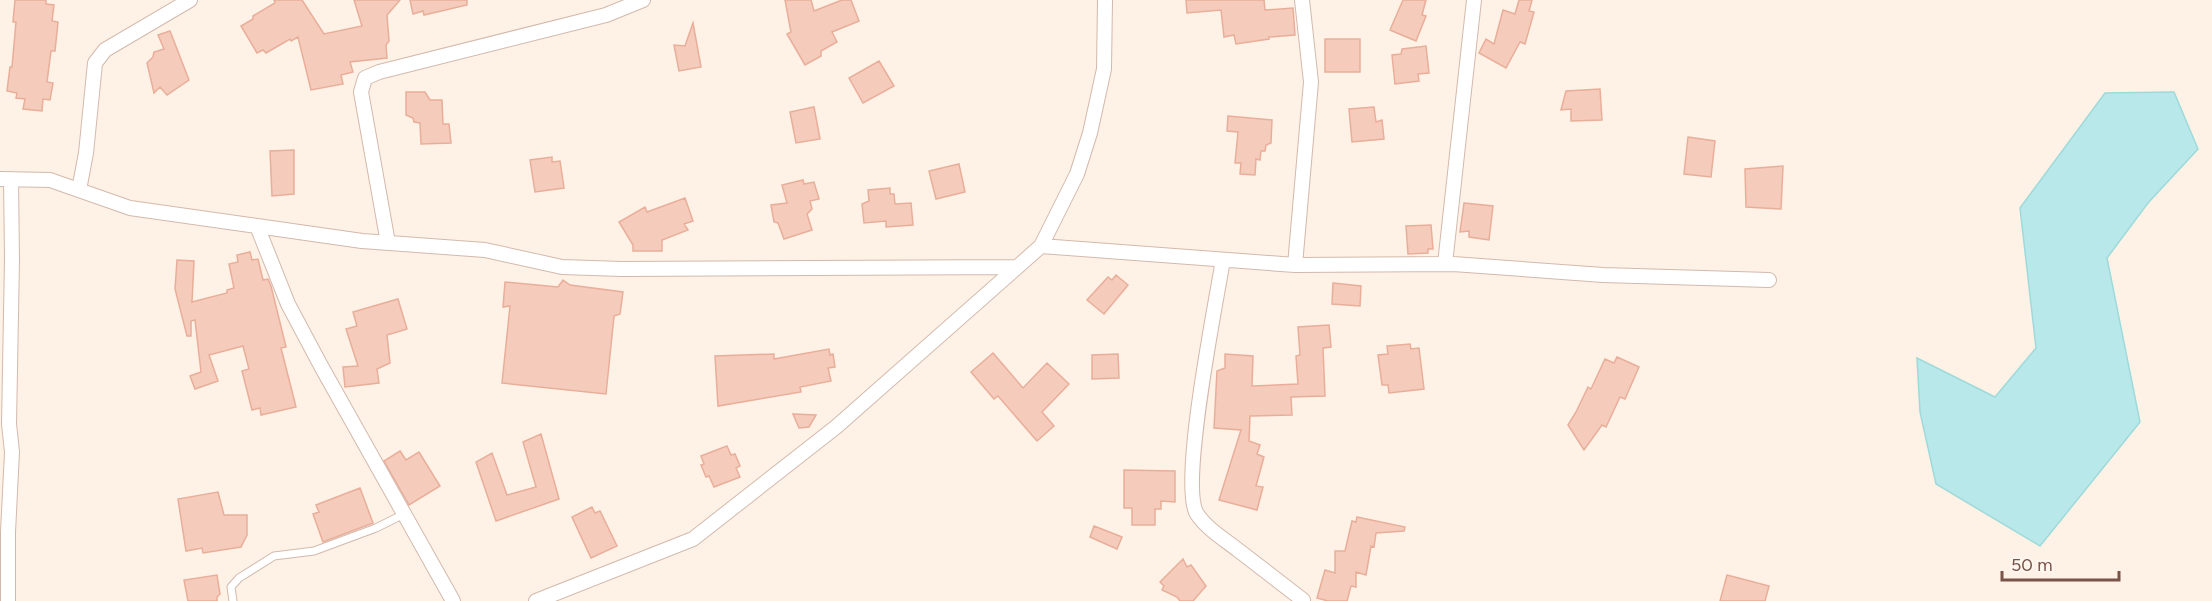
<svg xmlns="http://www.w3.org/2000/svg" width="2212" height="601" viewBox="0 0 2212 601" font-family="Figtree,sans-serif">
<rect width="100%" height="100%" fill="#fef1e5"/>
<path fill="#b8e8e9" stroke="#9edadb" stroke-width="1.5" d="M2174 92 2198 149 2148 203 2107 258 2140 422 2040 546 1936 484 1920 412 1917 358 1995 397 2036 348 2020 208 2105 93Z"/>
<path fill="#f5cbbb" stroke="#e9ae9a" stroke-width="1.5" d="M15 0H46V4L54 5 52 21 58 22 55 51H51L47 82 53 83 50 100 43 99 42 111 23 109 25 99 16 98 17 93 7 91 10 67H12L16 22H13Z
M274 0H302L324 34 362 26 354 0H400L387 15 389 41 386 45 387 58 350 62 353 72 341 75 343 84 311 90 298 37 291 41 290 39 266 53 263 50 257 53 241 26 253 19V16L275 3Z
M410 0H467V5L424 15 423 11 413 14Z
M785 0H811L814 11 842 0H851L859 21 832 32 837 42 821 51V56L805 65 787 34 791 32Z
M1186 0H1264L1265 10 1293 8 1295 35 1269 37V39L1236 44 1234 35 1224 37 1221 10 1187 13Z
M1403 0H1426L1422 15 1426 16 1416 41 1390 30Z
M1519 0H1532L1529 11 1534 12 1525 44 1520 42 1506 68 1479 53 1486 39 1494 44 1503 10 1515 14Z
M693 23 701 67 679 71 674 45 685 46Z
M170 31 189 80 167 95 160 87 154 93 147 63 153 57 154 52 164 49 158 35Z
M1325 39H1360V72H1325Z
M1426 46 1429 73 1418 74 1419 81 1395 84 1392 55 1401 54 1402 49Z
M879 61 894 86 863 103 849 78Z
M1600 89 1602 120 1571 121V109L1561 110 1566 91Z
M406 92H425L430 100H442L443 124H449L451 143 421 144 420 123 414 122 413 118 406 115Z
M814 107 820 139 796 143 790 112Z
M1374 107 1376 122 1382 120 1384 139 1352 142 1349 109Z
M1228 116 1272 120 1271 143 1266 145 1265 151H1261L1260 160 1256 159 1255 175 1240 174 1241 163H1235L1238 132 1227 131Z
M1688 137 1715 141 1711 177 1684 174Z
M294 150V194L272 196 270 151Z
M552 157V162L560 161 564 188 535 192 530 160Z
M959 164 965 192 936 199 929 171Z
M1783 166 1781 209 1746 207 1745 169Z
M803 180 804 184 814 182 819 199 810 201 812 209 807 214 812 230 784 239 778 223 774 222 771 205 787 203 782 185Z
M890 188V194H894L895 204 911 203 913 225 886 227V221L864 223 862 204 869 201 868 190Z
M685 198 693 221 684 224 688 230 662 240V251H633V245L619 222 645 207 647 212Z
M1464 203 1493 206 1489 240 1469 237V231L1460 232Z
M1431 225 1433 249H1428V253L1408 254 1406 226Z
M250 252 252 260 258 259 263 280 268 279 271 286 286 347 281 348 296 407 261 415 260 408 252 410 242 371 249 369 243 346 209 355 218 381 195 389 190 376 201 372 195 320 191 321V336H187L175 289 177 260 194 261 192 302 227 293V290L234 288 229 264 238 262 237 255Z
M1116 275 1128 285 1104 314 1087 300 1108 277 1112 280Z
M563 280 570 285 623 292 620 314 614 316 606 394 502 383 510 306 503 307 505 282 558 287Z
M1333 283 1361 286 1360 306 1332 304Z
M398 299 407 329 387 335 390 363 377 369 379 383 345 387 343 367 358 366 346 329 357 326 353 312Z
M1329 325 1331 347 1323 348 1325 396 1291 397 1292 415 1250 416 1249 441 1260 445 1257 454 1264 457 1256 486 1263 487 1257 510 1219 500 1241 430 1214 428 1217 371 1225 368V354L1253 356 1252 386 1298 384 1296 356 1300 355 1298 327Z
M1410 344 1411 349 1419 348 1424 389 1389 393 1388 385H1382L1378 355 1388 354 1387 346Z
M829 349 830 355 833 354 835 367 828 368 831 381 800 387 801 392 718 406 715 356 774 354V359Z
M993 353 1023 388 1047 363 1069 384 1042 412 1054 426 1037 441 998 396 994 399 971 372Z
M1118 354 1119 378 1092 379V355Z
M1617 357 1639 367 1625 399 1620 397 1606 427 1602 425 1584 450 1568 425 1576 412 1588 387 1591 389 1605 359 1614 363Z
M793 414 816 415 809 427 799 428Z
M541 434 559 499 496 521 476 462 492 453 507 495 536 487 523 442Z
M727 446 731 455 735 454 740 466 736 468 740 477 714 487 709 476 706 477 701 465 704 464 701 456Z
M400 451 406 460 419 452 440 486 409 505 384 461Z
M1124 470 1175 471V502L1161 501V509H1155V525H1132V508H1124Z
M360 488 373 523 323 542 313 514 319 512 316 505Z
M218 492 224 515H247V535L241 547 203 553 202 548 186 551 178 499Z
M592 507 595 513 600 511 617 546 591 558 572 517Z
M1357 517 1405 527 1404 531 1376 533 1374 547 1371 546 1366 575 1356 572V587L1351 586 1347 601H1328L1317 598 1325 570 1335 573V551H1345L1352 521 1356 522Z
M1094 526 1122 537 1117 549 1090 537Z
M1183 559 1187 567 1191 565 1206 586 1193 601H1180L1177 597 1162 590 1164 586 1160 582Z
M217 575 220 594 217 597V601H188L184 580Z
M1727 575 1769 586 1765 601H1720Z"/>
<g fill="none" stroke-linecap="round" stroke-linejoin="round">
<defs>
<path id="service" d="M233 601 231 587 239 578 274 556 314 551 376 528 404 514"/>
<path id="minor" d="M0 179 50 180 130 208 257 226 362 241 485 250 562 267 622 269 1017 267
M79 190 86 153 95 63 105 50 190 0
M257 226 288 304 321 366 453 601
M388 243 361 92 365 78 379 72 606 15 643 0
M1041 246 1295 265 1453 264 1603 275 1769 280
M1223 260C1216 302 1179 486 1197 514 1207 529 1224 539 1238 550 1260 567 1281 583 1303 600
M1445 264 1474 0
M1295 265 1311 82 1302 0
M8 601V532L12 452 9 424 12 259 11 179
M536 601 693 539 836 427 1041 246 1077 174 1090 133 1104 69 1105 0"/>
</defs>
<use href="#service" stroke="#d3b9ad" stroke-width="9"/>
<use href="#minor" stroke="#d3b9ad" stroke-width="16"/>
<use href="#service" stroke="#fff" stroke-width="7"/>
<use href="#minor" stroke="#fff" stroke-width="14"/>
</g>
<path d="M2002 571v9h117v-9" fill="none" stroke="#795348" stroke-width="3"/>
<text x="2011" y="571" font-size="18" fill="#795348" stroke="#fff6ed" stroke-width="4.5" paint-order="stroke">50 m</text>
</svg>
